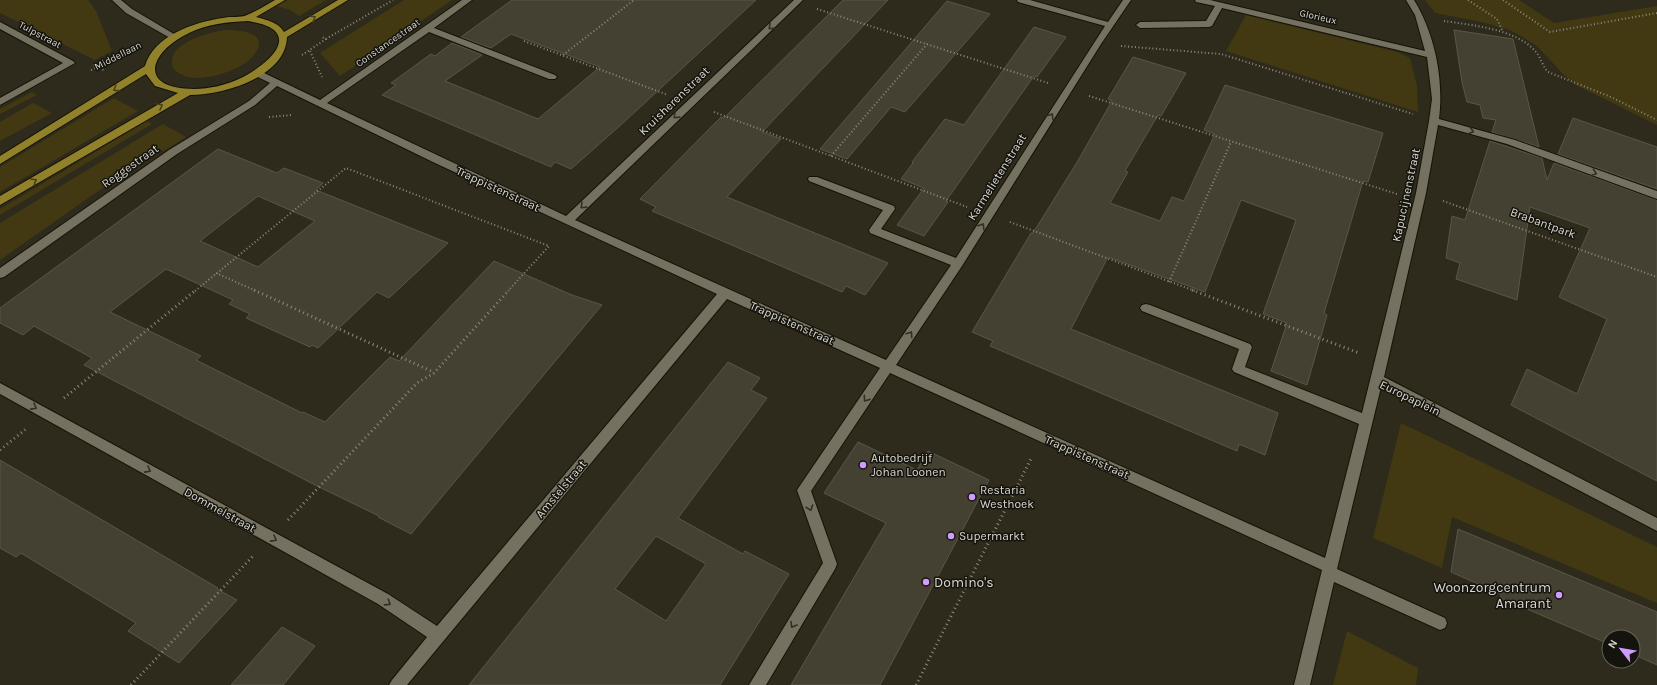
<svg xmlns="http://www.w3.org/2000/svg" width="1657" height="685" viewBox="0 0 1657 685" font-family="Karla,sans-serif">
<rect width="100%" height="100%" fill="#2e2b1d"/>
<path fill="#423912" d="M0 0H88L96 11 112 51 95 60 0 13Z
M288 0H326L299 16 290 10 277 6Z
M404 0H452L340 76 320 53Z
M1425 0H1519L1554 23 1657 6V125L1576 85 1564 75 1536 45 1519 35 1510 30 1482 22 1435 13Z
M1246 15 1397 52 1410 58 1417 86 1418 112 1226 51Z
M225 30C242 30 272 33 253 56 240 72 195 86 177 72 174 70 172 67 172 62 171 42 211 32 225 30Z
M32 92 37 95 0 114V109Z
M114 98 138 111 0 192V167Z
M33 103 52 113 0 141V122Z
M147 121 152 124 0 215V209Z
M163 124 186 137 164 151 158 149 0 260V223Z
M1401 423 1657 547V603L1452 517 1442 568 1373 538Z
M1347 631 1418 668 1416 685H1333Z"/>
<path fill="#444132" stroke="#5a5647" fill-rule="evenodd" d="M512 0H756L623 123 571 169 555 162 551 167 382 95 396 85 391 83 431 54 435 56 452 43 482 55 445 81 538 119 600 67 511 34 491 48 461 37Z
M843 0H888L762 132 781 139 727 197 888 263 865 295 846 286 842 292 652 211 656 207 640 199 721 117 724 118Z
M947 1 990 14 905 112 891 107 847 159 820 149Z
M1034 27 1066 37 1037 77 1034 76 1012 107 946 201 948 202 924 236 897 225 924 188 901 179 913 163 912 162 945 119 964 125Z
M1454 30 1513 39 1539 147 1492 132 1496 120 1483 118 1480 105 1467 102 1462 82Z
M1133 57 1186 73 1161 116 1158 115 1125 171 1128 172 1110 203 1160 221 1172 197 1184 201 1215 134 1204 130 1225 85 1383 133 1368 182 1363 181 1324 313 1327 315 1307 385 1271 371 1287 323 1263 314 1296 220 1241 200 1205 292 1108 257 1071 329 1278 413 1265 455 1239 444 1237 451 990 346 993 341 972 332 1031 233H1033L1076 164 1112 101 1108 99Z
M1573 118 1657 147V189L1558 154Z
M1490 141 1542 158 1547 180 1554 163 1657 200V481L1511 405 1527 369 1577 394 1607 319 1559 297 1590 228 1530 207 1517 300 1456 279 1460 263 1446 258 1452 216 1465 220Z
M218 149 277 173 284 168 323 183 316 190 448 243 389 298 377 292 318 348 312 345 310 347 246 318 250 314 229 304 233 300 166 269 110 312 201 356 196 360 302 413 303 412 325 422 390 357 399 361 494 261 572 295 602 305 411 534 378 517 379 516 315 485 84 365 92 358 34 326 23 335 0 323V308ZM258 196 315 221 258 267 200 241Z
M728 362 760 378 751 390 767 398 678 518 743 554 745 551 789 574 720 685H469ZM656 536 706 564 666 621 615 589Z
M858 442 917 470 928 451 989 480 880 685H791L886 523 824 493Z
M0 460 218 588 217 589 237 600 179 663 128 631 136 623 21 553 16 557 0 548Z
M1458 529 1657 612V665L1633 654V637H1609V644L1501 598V594L1451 572Z
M282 627 315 646 283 685H231Z"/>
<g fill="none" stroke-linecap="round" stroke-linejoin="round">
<defs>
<path id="minor" d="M112 0H121L132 9 179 37 178 39H172L126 13Z
M462 0H472L434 28 555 75 557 77 555 79H549L429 32 327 103 566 216 794 0H803L575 220 886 360 951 265 870 233 869 230 883 210 809 181 808 179 809 177H817L894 206 895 209 881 229 956 258 1105 26 1018 2 1017 0H1030L1108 22 1123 0H1131L1101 44 962 266 896 365 1325 558 1359 424 1234 372 1232 369 1239 349 1142 311 1140 308 1142 305 1146 304 1150 305 1250 344 1252 347 1245 367 1362 413 1416 193 1429 121 1432 99 1427 57 1222 8 1212 26 1209 27 1140 28 1136 25 1140 22 1206 21 1215 6 1196 2 1195 0H1210L1425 51 1415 15 1406 0H1414C1435 34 1444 80 1439 119L1515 140 1657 191V199L1507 144 1438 125 1426 193 1384 377 1657 518V531L1381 387 1337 569 1445 618 1447 623 1445 628 1440 630 1334 582 1310 685H1294L1322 570 890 373 811 491 837 564 835 569 766 685H749L823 563 797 490 880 368 727 299 407 685H389L392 680 427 637 378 604 0 394V383L388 594 437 626 717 294 435 163 277 86 255 105 177 154 4 277 0 278V268L169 150 249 101 270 83 254 75 252 73 254 71H260L320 100Z
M0 22 73 61 75 63 0 105V98L63 63 0 29Z"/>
<path id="major" d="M275 0H285L256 17C267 20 278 22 284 32L338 0H348L287 37C286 77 223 95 190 95L0 205V196L178 93 155 86 146 74 0 164V156L145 66C154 35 195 22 223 18 230 16 241 18 247 15 257 11 266 5 275 0ZM248 21C257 23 266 24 274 30 293 47 254 72 241 78 226 85 210 89 194 89 137 89 149 52 189 33 207 24 228 22 248 21Z"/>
</defs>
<use href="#minor" stroke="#161306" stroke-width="2"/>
<use href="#major" stroke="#161306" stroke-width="2"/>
<path stroke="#8c897e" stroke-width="2" stroke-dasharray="1 2.5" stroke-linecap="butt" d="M1468 0 1497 19 1503 32
M1503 0 1550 32 1657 13
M817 9 1048 83
M1444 21C1471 25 1516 29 1535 51 1541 57 1542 66 1548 72L1611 97 1657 120
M326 39 393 0
M524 41 668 95
M1121 46 1221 54 1413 114
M310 51 322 77
M302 55 326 39 322 37
M563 55 634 0
M93 65 104 70
M91 70 131 50
M1089 96 1397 194
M714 112 967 207
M269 117 292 115
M831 156 927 44
M1443 201 1657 277
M1010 222 1195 291
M216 273 256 291
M1169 282 1231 142
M195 291 346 168 549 246 508 291"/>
<path stroke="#8c897e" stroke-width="3" stroke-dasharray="1 3.5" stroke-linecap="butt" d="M254 290 433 372
M1192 290 1359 353
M64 398 196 290
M0 450 26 429
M288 520 417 383 434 373 509 290
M131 685 254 555
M916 685 1032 457"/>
<use href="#minor" fill="#747161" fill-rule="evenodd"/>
<use href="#major" fill="#90812a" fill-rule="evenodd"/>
</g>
<defs><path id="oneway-chevron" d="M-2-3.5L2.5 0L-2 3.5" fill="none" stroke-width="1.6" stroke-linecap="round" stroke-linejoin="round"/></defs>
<g stroke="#463f19">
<use href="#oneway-chevron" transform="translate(313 18) rotate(-30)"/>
<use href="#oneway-chevron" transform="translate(116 89) rotate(148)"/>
<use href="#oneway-chevron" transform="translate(160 106) rotate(-30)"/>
<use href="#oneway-chevron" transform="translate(34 181) rotate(-30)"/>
</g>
<g stroke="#312f26">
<use href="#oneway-chevron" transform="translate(771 27) rotate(136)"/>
<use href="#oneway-chevron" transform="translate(676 116) rotate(136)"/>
<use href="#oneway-chevron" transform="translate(1051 116) rotate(-58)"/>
<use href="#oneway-chevron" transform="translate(1471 131) rotate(16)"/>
<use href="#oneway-chevron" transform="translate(1594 173) rotate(20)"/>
<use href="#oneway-chevron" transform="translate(583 206) rotate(136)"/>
<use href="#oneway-chevron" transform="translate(982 226) rotate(-57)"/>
<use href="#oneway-chevron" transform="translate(910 334) rotate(-56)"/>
<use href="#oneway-chevron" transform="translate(866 399) rotate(125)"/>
<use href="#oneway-chevron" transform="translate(34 407) rotate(29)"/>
<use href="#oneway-chevron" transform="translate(148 470) rotate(29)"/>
<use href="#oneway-chevron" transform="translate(810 508) rotate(71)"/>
<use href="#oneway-chevron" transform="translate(274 539) rotate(29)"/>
<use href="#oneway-chevron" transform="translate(388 603) rotate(33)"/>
<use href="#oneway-chevron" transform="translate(793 625) rotate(121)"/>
</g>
<g fill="#d09dff" stroke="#14130d" stroke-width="1.5">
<circle cx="863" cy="465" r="4"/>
<circle cx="972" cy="497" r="4"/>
<circle cx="951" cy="536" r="4"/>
<circle cx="926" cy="582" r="4"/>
<circle cx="1559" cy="595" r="4"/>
</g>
<g text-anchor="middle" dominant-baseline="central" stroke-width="3" stroke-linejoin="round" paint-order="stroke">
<g font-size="10" fill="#d9d7ce" stroke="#14130d">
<text transform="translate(1318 17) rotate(13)">Glorieux</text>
<text transform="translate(40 35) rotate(28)">Tulpstraat</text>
<text transform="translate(388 43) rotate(-35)">Constancestraat</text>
<text transform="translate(118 56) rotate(-27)">Middellaan</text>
</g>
<g font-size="12" fill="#d9d7ce" stroke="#14130d">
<text transform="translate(674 101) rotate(-44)">Kruisherenstraat</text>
<text transform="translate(130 166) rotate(-35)">Reggestraat</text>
<text transform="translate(997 177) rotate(-58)">Karmelietenstraat</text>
<text transform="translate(498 189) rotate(25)">Trappistenstraat</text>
<text transform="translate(1406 195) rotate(-78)">Kapucijnenstraat</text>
<text transform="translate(1543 223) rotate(20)">Brabantpark</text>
<text transform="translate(792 323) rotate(24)">Trappistenstraat</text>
<text transform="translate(1410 398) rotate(26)">Europaplein</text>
<text transform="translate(1087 457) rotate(24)">Trappistenstraat</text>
<text transform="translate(561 489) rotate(-50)">Amstelstraat</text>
<text transform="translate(220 510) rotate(29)">Dommelstraat</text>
</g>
<g font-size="12" fill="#d9d7ce" stroke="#14130d" text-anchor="start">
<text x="871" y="458">Autobedrijf<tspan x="871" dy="14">Johan Loonen</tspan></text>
<text x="980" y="490">Restaria<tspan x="980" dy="14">Westhoek</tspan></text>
<text x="959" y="536">Supermarkt</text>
</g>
<g font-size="14" fill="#d9d7ce" stroke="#14130d" text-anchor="start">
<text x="934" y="582">Domino's</text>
<text x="1551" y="587" text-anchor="end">Woonzorgcentrum<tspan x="1551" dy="16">Amarant</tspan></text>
</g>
</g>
<g transform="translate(1621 649) rotate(301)"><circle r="19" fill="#14130d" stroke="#63615a"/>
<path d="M0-3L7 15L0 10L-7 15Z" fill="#d09dff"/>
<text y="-6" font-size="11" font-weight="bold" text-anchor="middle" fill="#d9d7ce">N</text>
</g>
</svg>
